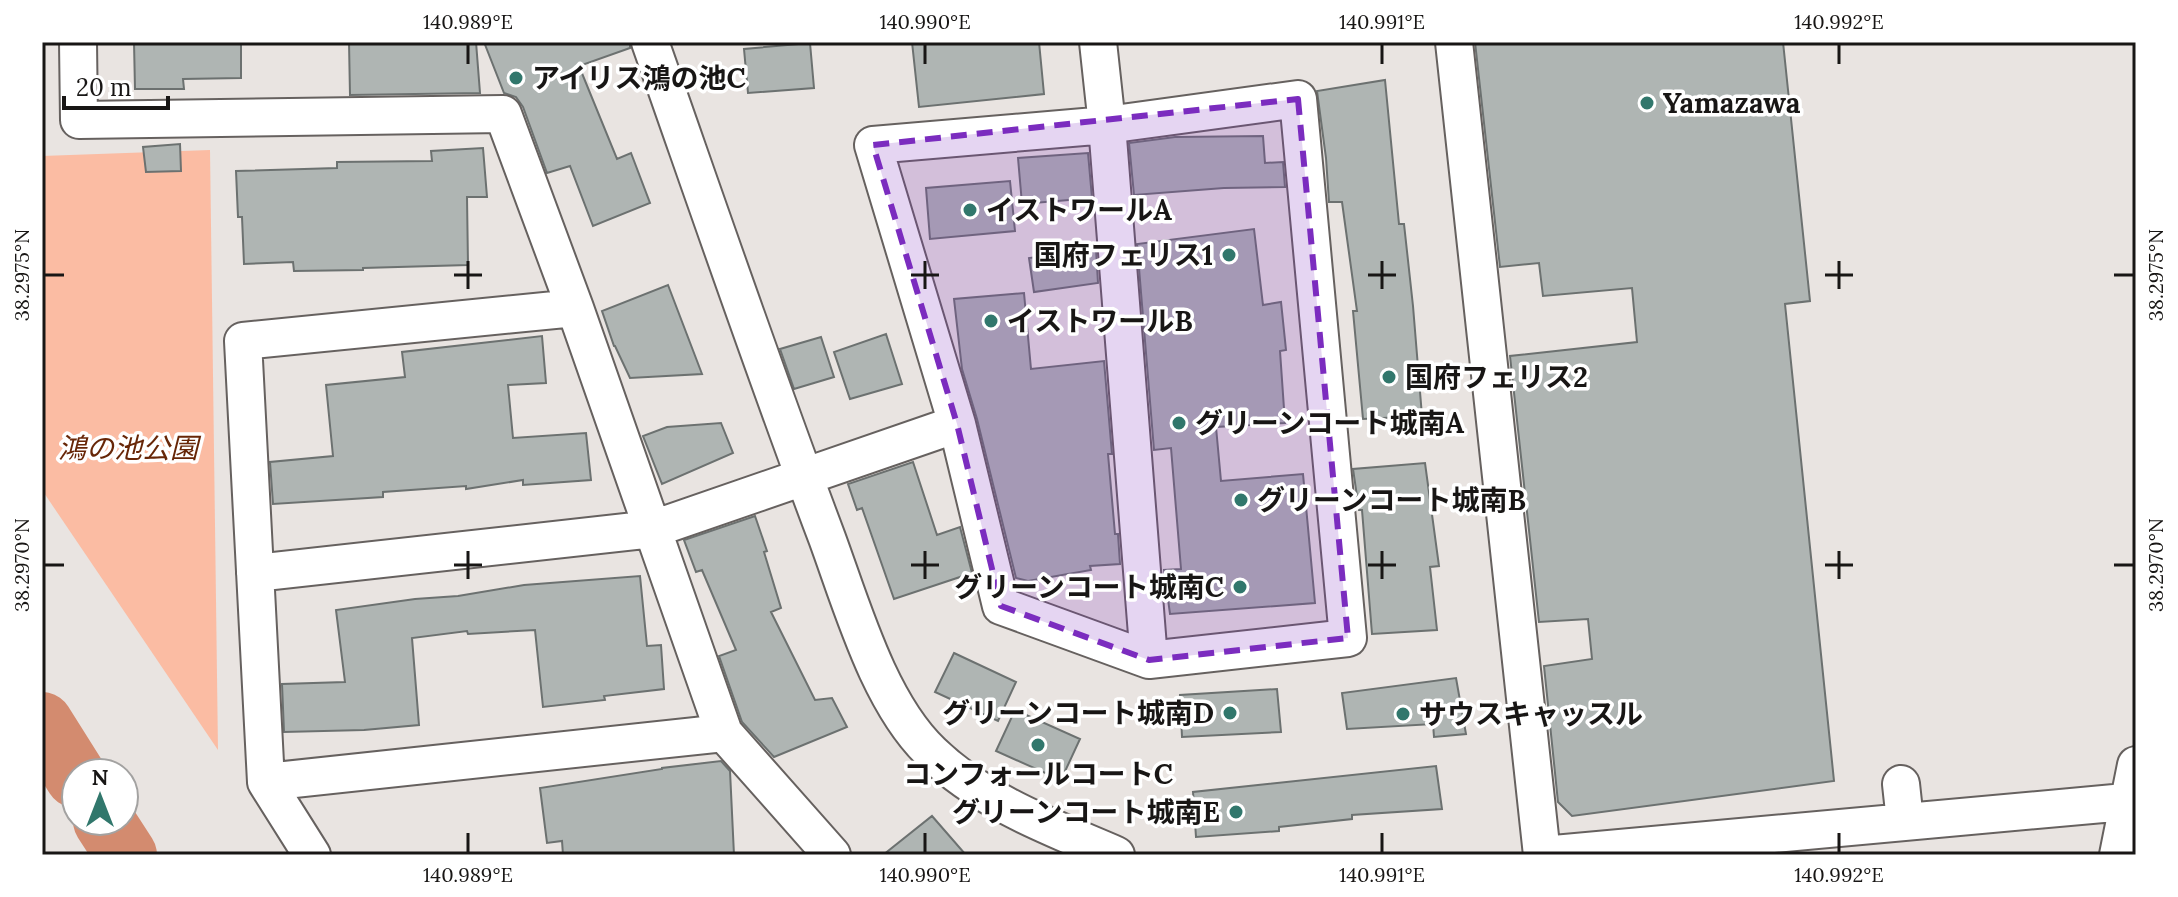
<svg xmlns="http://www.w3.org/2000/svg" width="2178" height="897" viewBox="0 0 2178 897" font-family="Lora,'Noto Sans JP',serif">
<rect width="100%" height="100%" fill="#e9e4e1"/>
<path fill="#fbbca3" d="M210 150 218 750 42 490V156Z"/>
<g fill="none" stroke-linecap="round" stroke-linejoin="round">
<path stroke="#d38b6f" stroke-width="62" d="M42 723 76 777
M104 821 126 855"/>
</g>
<path fill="#afb5b3" stroke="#6c7170" stroke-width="2" d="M134 42H241V78L183 79 184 89H135Z
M349 42H476L480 93 350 95Z
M484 42H630V48L579 66 617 159 631 153 650 203 593 226 570 166 547 173 523 107 516 97 504 93Z
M912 42H1039L1044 94 919 107Z
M1475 42H1783L1810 301 1785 304 1834 781 1572 816 1558 802 1544 666 1592 659 1588 619 1539 622 1510 356 1637 342 1632 288 1543 296 1539 263 1500 267Z
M810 43 814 88 748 93 744 49Z
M1385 80 1399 224H1404L1413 306 1422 416 1363 419 1353 311H1357L1342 202H1329L1326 158 1317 91Z
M1263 136 1265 163 1283 162 1285 187 1224 188 1134 195 1129 143 1175 137Z
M180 144 181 171 146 172 143 147Z
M483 148 487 197H467L468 265 363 268V270L294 271 293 262 244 264 242 217H238L236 171 337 168V162L432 161 431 151Z
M1088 153 1092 198 1022 204 1018 158Z
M1010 181 1015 231 930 239 926 188Z
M1254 229 1263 305 1281 302 1286 350 1280 351 1285 423 1216 427 1221 481 1303 474 1315 603 1170 614 1164 570 1181 569 1171 448 1154 450 1137 244Z
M1096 249 1098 283 1034 292 1029 258Z
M668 285 702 374 630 378 615 346H614L602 311Z
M1024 293 1031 369 1104 361 1112 454H1108L1115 534H1118L1120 564 1090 566 1091 570 1028 581 1016 578 977 419 962 369 954 299Z
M886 334 902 384 850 399 834 352Z
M542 336 546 383 508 385 513 438 586 433 591 480 523 485V480L466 489V486L383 492V497L273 504 270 462 333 456 326 385 405 377 402 352Z
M821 337 834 377 794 389 780 349Z
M721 423 733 453 662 484 643 436 667 427Z
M913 462 937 535 960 527 972 573 894 599 862 508 857 510 848 484Z
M1425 463 1439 566 1430 567 1437 630 1372 634 1362 510H1359L1353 469Z
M755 516 767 551 764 552 781 608 771 612 815 700 832 698 847 727 774 757 742 722 719 656 736 650 702 570 696 572 684 540Z
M640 576 647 646 661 645 664 689 604 696 605 700 543 707 535 630 468 634 467 631 412 638 419 725 364 730 284 732 282 684 345 682 336 610 415 599 458 596 524 585Z
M954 653 1016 682 998 721 935 692Z
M1456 678 1466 734 1434 737 1433 724 1347 729 1342 693Z
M1277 689 1281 732 1182 737 1180 695Z
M1015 710 1080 739 1061 780 996 751Z
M721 761 730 771 734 855H563L562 841 547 843 540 788 662 769V768Z
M1436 766 1442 809 1352 815V819L1279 827V831L1196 837 1193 792Z
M932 816 966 855H883Z"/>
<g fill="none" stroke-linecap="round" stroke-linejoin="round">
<defs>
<path id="minor" d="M78 42 79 120 503 114 575 308 724 733 832 855
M650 42C708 207 765 374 827 538 852 606 879 703 932 753 984 803 1051 827 1116 855
M1098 42 1107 125 1149 660
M1454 42 1542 855
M1298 99 1348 638 1149 660 1001 606 957 424 873 145 1107 125Z
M255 573 653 529 957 424
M266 782 724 733
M1901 784 1905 821
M312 855 266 782 243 341 575 308
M1543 855 2136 801
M2118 855 2136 765"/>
</defs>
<use href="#minor" stroke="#66615f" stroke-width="40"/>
<use href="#minor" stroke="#fff" stroke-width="36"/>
</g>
<path fill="#7b2cbf" fill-opacity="0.2" stroke="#7b2cbf" stroke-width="6" stroke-dasharray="16 10" stroke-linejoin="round" d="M1298 99 1348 638 1149 660 1001 606 957 424 873 145Z"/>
<path fill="none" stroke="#181615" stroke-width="3" d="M468 44V64M925 44V64M1382 44V64M1839 44V64M468 261V289M925 261V289M1382 261V289M1839 261V289M44 275H64M454 275H482M911 275H939M1368 275H1396M1825 275H1853M2114 275H2134M468 551V579M925 551V579M1382 551V579M1839 551V579M44 565H64M454 565H482M911 565H939M1368 565H1396M1825 565H1853M2114 565H2134M468 833V853M925 833V853M1382 833V853M1839 833V853"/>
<g fill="#31776c" stroke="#fff" stroke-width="3">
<circle cx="516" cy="78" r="8"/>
<circle cx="1647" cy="103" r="8"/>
<circle cx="970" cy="210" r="8"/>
<circle cx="1229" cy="255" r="8"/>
<circle cx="991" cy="321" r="8"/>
<circle cx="1389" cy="377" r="8"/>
<circle cx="1179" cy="423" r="8"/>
<circle cx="1241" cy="500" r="8"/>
<circle cx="1240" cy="587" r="8"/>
<circle cx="1230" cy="713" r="8"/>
<circle cx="1403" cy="714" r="8"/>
<circle cx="1038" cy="745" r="8"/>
<circle cx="1236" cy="812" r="8"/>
</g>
<g text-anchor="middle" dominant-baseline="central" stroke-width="7" stroke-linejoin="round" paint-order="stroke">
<g font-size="28" font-weight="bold" fill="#181615" stroke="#fff" text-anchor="start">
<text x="532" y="78">アイリス鴻の池C</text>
<text x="1663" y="103">Yamazawa</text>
<text x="986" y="210">イストワールA</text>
<text x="1213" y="255" text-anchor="end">国府フェリス1</text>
<text x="1007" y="321">イストワールB</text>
<text x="1405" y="377">国府フェリス2</text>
<text x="1195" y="423">グリーンコート城南A</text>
<text x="1257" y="500">グリーンコート城南B</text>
<text x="1224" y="587" text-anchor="end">グリーンコート城南C</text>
<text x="1214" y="713" text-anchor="end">グリーンコート城南D</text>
<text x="1419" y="714">サウスキャッスル</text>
<text x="1038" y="774" text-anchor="middle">コンフォールコートC</text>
<text x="1220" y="812" text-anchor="end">グリーンコート城南E</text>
</g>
<g font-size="28" font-style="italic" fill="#672607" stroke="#fff">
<text x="128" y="448">鴻の池公園</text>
</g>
</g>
<rect width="2178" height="897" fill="none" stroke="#ffffff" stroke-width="88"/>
<g transform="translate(100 797)"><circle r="38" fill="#ffffff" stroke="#a3a2a1" stroke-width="2"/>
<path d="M0-6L14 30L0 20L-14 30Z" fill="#31776c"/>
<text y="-12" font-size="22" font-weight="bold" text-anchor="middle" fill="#181615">N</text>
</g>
<path d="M64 96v12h104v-12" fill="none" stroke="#181615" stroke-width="4"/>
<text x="76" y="96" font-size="24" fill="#181615" stroke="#ffffff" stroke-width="6" paint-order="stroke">20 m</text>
<rect x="44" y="44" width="2090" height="809" fill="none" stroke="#181615" stroke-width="3"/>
<g font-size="20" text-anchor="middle" fill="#181615">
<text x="468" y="29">140.989°E</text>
<text x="925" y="29">140.990°E</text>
<text x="1382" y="29">140.991°E</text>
<text x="1839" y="29">140.992°E</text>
<text transform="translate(22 275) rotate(-90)" y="7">38.2975°N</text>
<text transform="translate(2156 275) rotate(-90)" y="7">38.2975°N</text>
<text transform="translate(22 565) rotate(-90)" y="7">38.2970°N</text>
<text transform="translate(2156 565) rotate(-90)" y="7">38.2970°N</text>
<text x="468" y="882">140.989°E</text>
<text x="925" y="882">140.990°E</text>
<text x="1382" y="882">140.991°E</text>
<text x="1839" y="882">140.992°E</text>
</g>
</svg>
